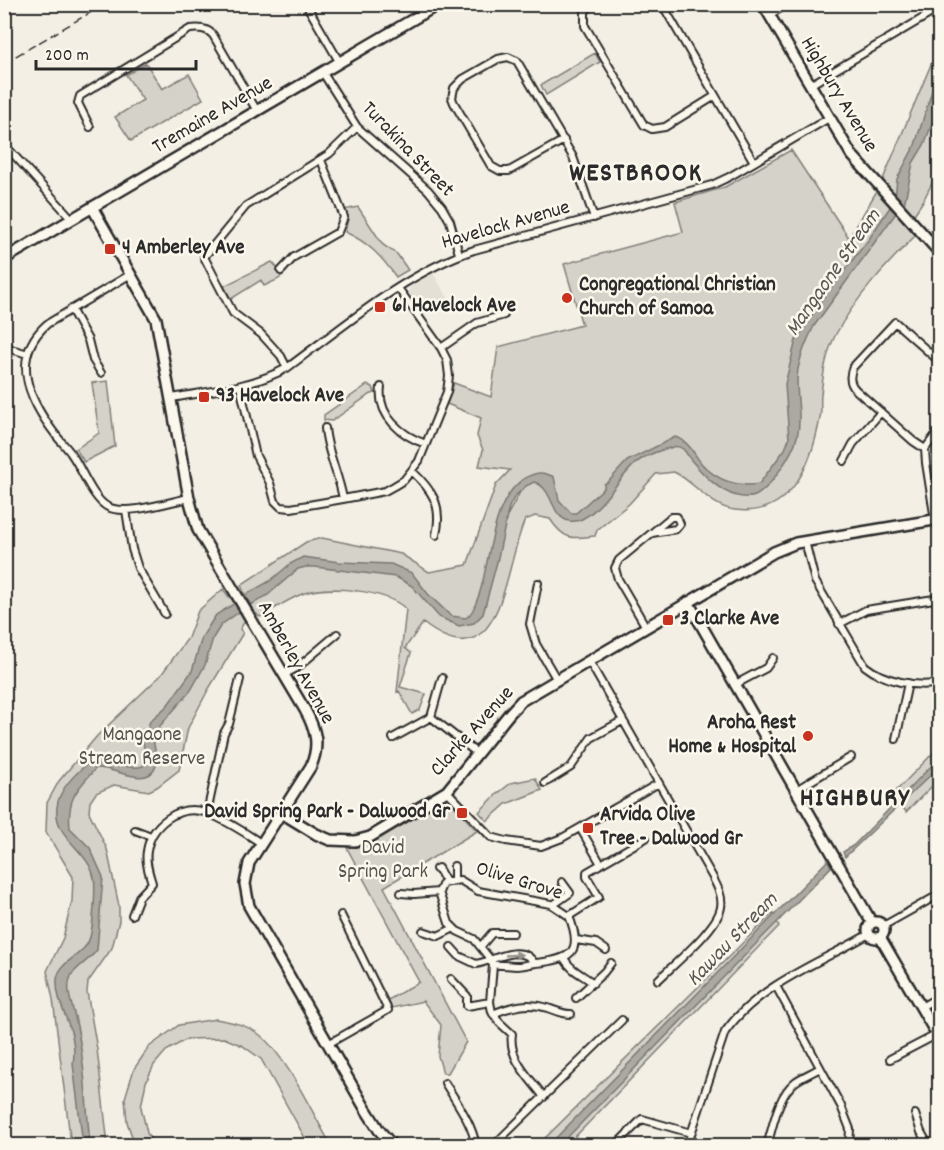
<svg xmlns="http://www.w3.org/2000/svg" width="944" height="1150" viewBox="0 0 944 1150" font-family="Dekko,sans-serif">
<rect width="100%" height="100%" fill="#f3efe4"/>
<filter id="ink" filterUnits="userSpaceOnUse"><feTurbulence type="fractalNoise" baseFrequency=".0167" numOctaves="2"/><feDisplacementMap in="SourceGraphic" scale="12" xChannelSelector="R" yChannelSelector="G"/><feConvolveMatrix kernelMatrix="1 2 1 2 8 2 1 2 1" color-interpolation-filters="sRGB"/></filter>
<g filter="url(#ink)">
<path fill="#e4e0d6" d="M433 273 448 298 424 316 408 292 411 286Z"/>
<path fill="#d5d2c9" stroke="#807e7a" stroke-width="1.5" d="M595 53 600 62 546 95 541 85Z
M939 57V169L923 201 907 225 916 235C886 265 856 297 836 334 826 353 823 374 821 395 820 403 822 410 820 418 812 463 791 518 735 510 710 507 695 482 674 472L656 474 629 504 597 530 595 536C571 539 564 540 550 519L535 516 525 520C504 566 503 685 423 623L405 648 411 653 400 687 426 694 420 710 412 714 399 691 397 692 406 609C386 590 327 584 302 594 287 600 274 609 260 617 250 610 245 595 241 585L306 542 322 538 401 554 429 572 467 565 496 485 510 470 479 466 483 450 477 436 481 418 447 404 454 383 491 397 498 347 582 325 564 264 683 232 675 202 725 187 791 150 849 238 881 184 932 62Z
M146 63 162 89 189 74 203 99 131 141 115 117 143 100 126 75Z
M358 207 383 245 397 254 408 270 396 277C382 257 368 242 345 232L348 219 344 210Z
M272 262 283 274 279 279 264 286 261 280 231 299 224 286Z
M108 381 115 446 84 462 76 449 99 433 92 383Z
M367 385 373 387 375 393 369 395 332 421 324 420V415Z
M223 589 229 597 232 599 245 621 240 629 243 633 208 690 188 728 179 770 157 787 149 791 114 785 96 793 90 802 89 812 107 849 119 906V921L112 948 88 982 87 992 97 1049 108 1145H71L53 999 47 971 63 938 72 901 73 877 46 832 47 803 59 781 97 736 161 675 188 638 198 611Z
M939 747V779L906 812 894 793Z
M535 778 542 790 506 804 487 821 479 812 497 794 511 783Z
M447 798 477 831 384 887 466 1042 448 1073H443L438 1056 441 1025 423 1001 392 1008 388 1000 419 982 347 848C384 840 415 817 447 798Z
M773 913 779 926 567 1145 537 1146Z
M216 1019C232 1022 248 1025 260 1035 288 1058 312 1113 331 1145H309L261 1059 243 1046 224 1038 187 1039 166 1051 154 1065 146 1082 141 1107 147 1133 154 1145H135L127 1122 125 1098 134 1069 149 1047 179 1025Z"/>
<path fill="#aca9a2" stroke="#787772" stroke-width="1.5" d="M939 72V105L924 145 913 163 904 205 895 197 897 179 915 145 936 78Z
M890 207 896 213 814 326C807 340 801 354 798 369 794 391 803 415 797 437 793 453 770 489 755 496 750 498 742 497 737 496 718 491 703 474 691 460 688 456 686 452 683 449 679 446 674 446 670 448 660 450 648 455 640 460 621 471 595 526 569 521 550 517 554 488 534 482L526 486 515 496 509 507 497 562 483 614 474 623 459 626 439 617 412 586 396 577 315 567H306L298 569 268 595 251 605 245 595 270 581 290 564 303 557 340 562 391 564 412 573 428 594 451 616 466 618C474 612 475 604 479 595 491 559 491 499 525 478 536 472 542 471 554 477L559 500 571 513H576L604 488V484L608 482 627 461 675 437C689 441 693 453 702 464 716 480 738 488 759 484L785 449 789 439 785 384 796 340 821 300 869 239Z
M235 603 239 612 221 625 213 638 205 665 191 690 153 734C152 744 159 757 156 766 148 790 112 766 96 768 77 790 67 797 70 828L90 848 103 877 97 950C90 960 75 968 71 976 65 989 72 1004 75 1017 85 1059 86 1103 90 1145H83L73 1064C75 1051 73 1035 68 1023 63 1009 56 996 57 979 59 964 74 959 83 949 86 946 89 941 90 937 93 927 96 888 94 878 89 850 53 838 57 807 59 788 77 772 92 760 109 756 127 772 143 766L146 758 143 742 150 721 167 706 192 671 202 637 212 621 216 615Z
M939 758V767L845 857 843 852 854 845Z
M828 860 831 867 560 1145H549Z"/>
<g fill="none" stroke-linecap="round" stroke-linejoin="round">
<path stroke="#787772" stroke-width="1.5" d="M507 516 520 492"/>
<defs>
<path id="street" d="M306 4 340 63
M591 4 585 12V26L644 125 652 129 665 127 715 96
M662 4 754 162
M769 15 788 4
M323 73 357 127 428 190 442 207 450 221 459 254
M810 85 940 8
M90 127 78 103 80 96 190 29C199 28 207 28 213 35L257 111
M564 140 509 171H500L491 166 454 103 452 98 454 88 463 79 498 59 508 57 517 61 573 157 594 218
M4 144 72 219
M281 271 294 257 338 232 344 217 321 160
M131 274 47 324C9 358 29 400 55 434 60 441 67 447 72 455 82 469 93 500 108 507 126 516 169 502 189 498
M71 309 88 340 93 360 101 373
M4 341 11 349 28 354
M441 348 477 323 504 315
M287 368 281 356 261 334 233 313 204 257 246 206 329 154 357 127
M240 386 256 456 270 483 275 501 281 507 291 508 343 499 385 491 394 486 404 480 419 461 447 392 449 376 447 360 441 348 398 288
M381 387C377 416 402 436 426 444
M171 398C211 391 252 387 287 368 344 326 407 272 474 250L712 185 729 177 829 118
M325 428C327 453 339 475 343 499
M925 449 913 441 856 390C849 383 849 376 853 367L895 322 940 362
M844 461 853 444 881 412
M412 471C432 490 443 505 436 535
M126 510 132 549 138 568 165 614
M935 520 926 463 925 449 940 429
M805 541 815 581 865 666C884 681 916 688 940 683
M538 583 530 624 536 644 557 680
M839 624 866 610 940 598
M646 627 618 579 615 568 619 560 671 517H677L680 524 676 529 652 533
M589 661 712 876C717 886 723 896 721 907 718 928 674 964 658 980
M285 674 298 667 337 634
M736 684 766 668 773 658
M431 717 478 754
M393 738 431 717 442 678
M896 739 908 683
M545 783 571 767 591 738 622 721
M796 790 851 757
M447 791 491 837 506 841 541 846 562 838 659 783
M207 813 224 733 229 724 240 679
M580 828 601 864
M135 830 151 836
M454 866V881
M436 869 438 868 446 882
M401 893 414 894 439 892
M553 905 570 893 562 882
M132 915 139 897 152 883C149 873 145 862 147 851 151 825 178 804 204 812 222 817 245 833 261 843
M569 916 599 897 587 877V872L646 838
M883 926 940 894
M423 931 438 936 454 928
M576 940 596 943 606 950
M481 946 492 933H513
M451 947 459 956 476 964C493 961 522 942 534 963
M564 958C571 971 582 974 593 983
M493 965C501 964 509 966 517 966 523 966 529 964 536 963 570 959 584 954 569 916L551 904 478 891 460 880 443 883 439 892 449 923 457 931 474 939 490 959 493 965 490 1002 492 1012 500 1023 512 1034C508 1059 530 1078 544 1097
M451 979 467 996V1006L490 1002
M776 986 841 1106 850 1129 849 1146
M576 998 604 972 611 963
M921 1007 940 996
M493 1014C511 1006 528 1002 548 1008 557 1011 562 1014 571 1014
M328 1044 388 1010 341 915
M890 1059 936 1035
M445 1083C457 1103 472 1123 476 1146
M915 1114 921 1132 929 1146
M768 1142C774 1123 778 1096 795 1082 803 1076 812 1073 820 1068
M493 1146 622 1020
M615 1146 642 1119 691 1133
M687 1146 725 1032C759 984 820 963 869 934"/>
<path id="secondary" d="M763 4 851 154 940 253
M92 207 156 319 189 498 198 530 305 710C316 730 320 745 311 766L249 863 245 884 249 906 365 1108 379 1130 393 1146
M4 259 439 4
M688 602 872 923
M280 812 316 834 330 840 355 841 370 837 447 791 509 714 521 701 774 552 796 543 940 519
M868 930a8 8 0 1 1 16 0a8 8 0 1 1-16 0Z
M880 937 940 1040"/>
</defs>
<use href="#street" stroke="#2b2b2b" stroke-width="10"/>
<use href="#secondary" stroke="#2b2b2b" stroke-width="14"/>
<use href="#street" stroke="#fbf7ec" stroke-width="6"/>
<use href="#secondary" stroke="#fbf7ec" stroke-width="9"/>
<path stroke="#2b2b2b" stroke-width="1.5" stroke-dasharray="9 4.5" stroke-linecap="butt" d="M4 63 105 4"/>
</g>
<defs><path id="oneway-solid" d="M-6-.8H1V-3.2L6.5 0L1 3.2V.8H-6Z" transform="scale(1.5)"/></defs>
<use fill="#93918c" href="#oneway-solid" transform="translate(514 955) rotate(-3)"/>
</g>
<g fill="#c8321e" stroke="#fbf7ec" stroke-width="2">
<rect x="104" y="243" width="12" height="12" rx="3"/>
<circle cx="567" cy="298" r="6"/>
<rect x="374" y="301" width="12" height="12" rx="3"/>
<rect x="198" y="391" width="12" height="12" rx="3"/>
<rect x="662" y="614" width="12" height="12" rx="3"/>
<circle cx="808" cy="736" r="6"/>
<rect x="456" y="807" width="12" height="12" rx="3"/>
<rect x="582" y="822" width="12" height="12" rx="3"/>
</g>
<g text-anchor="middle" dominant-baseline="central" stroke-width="5" stroke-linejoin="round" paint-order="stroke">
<g font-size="21" fill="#2b2b2b" stroke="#fbf7ec">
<text transform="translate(838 95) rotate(59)">Highbury Avenue</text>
<text transform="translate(213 116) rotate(-30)">Tremaine Avenue</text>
<text transform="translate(407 150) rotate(46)">Turakina Street</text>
<text transform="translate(506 226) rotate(-16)">Havelock Avenue</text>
<text transform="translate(295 663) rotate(61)">Amberley Avenue</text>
<text transform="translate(473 732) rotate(-48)">Clarke Avenue</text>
<text transform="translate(519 882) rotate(17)">Olive Grove</text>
</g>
<g font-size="21" font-weight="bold" fill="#2b2b2b" stroke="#fbf7ec" text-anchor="start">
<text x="122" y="249">4 Amberley Ave</text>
<text x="579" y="286">Congregational Christian<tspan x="579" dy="24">Church of Samoa</tspan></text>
<text x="392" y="307">61 Havelock Ave</text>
<text x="216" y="397">93 Havelock Ave</text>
<text x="680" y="620">3 Clarke Ave</text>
<text x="796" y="724" text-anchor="end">Aroha Rest<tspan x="796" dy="24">Home &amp; Hospital</tspan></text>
<text x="450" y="813" text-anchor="end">David Spring Park - Dalwood Gr</text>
<text x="600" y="816">Arvida Olive<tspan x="600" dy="24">Tree - Dalwood Gr</tspan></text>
</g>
<g font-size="21" fill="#565552" stroke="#fbf7ec">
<text x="142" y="736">Mangaone<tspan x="142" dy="24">Stream Reserve</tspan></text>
<text x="383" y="849">David<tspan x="383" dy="24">Spring Park</tspan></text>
</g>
<g font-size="22" font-style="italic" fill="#585755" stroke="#fbf7ec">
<text transform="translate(834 273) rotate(-55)">Mangaone Stream</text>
<text transform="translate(733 940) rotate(-46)">Kawau Stream</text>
</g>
<g font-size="27" font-weight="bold" letter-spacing="1.5" fill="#2b2b2b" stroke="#fbf7ec">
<text x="636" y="174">WESTBROOK</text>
<text x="855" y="799">HIGHBURY</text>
</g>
</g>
<rect width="944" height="1150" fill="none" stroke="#fbf7ec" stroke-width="24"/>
<rect x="12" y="12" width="920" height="1126" fill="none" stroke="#2b2b2b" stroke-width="2" filter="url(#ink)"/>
<path d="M36 60v9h160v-9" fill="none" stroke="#2b2b2b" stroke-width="3"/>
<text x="45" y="60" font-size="18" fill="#2b2b2b" stroke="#fbf7ec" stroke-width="4.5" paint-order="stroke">200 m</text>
</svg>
